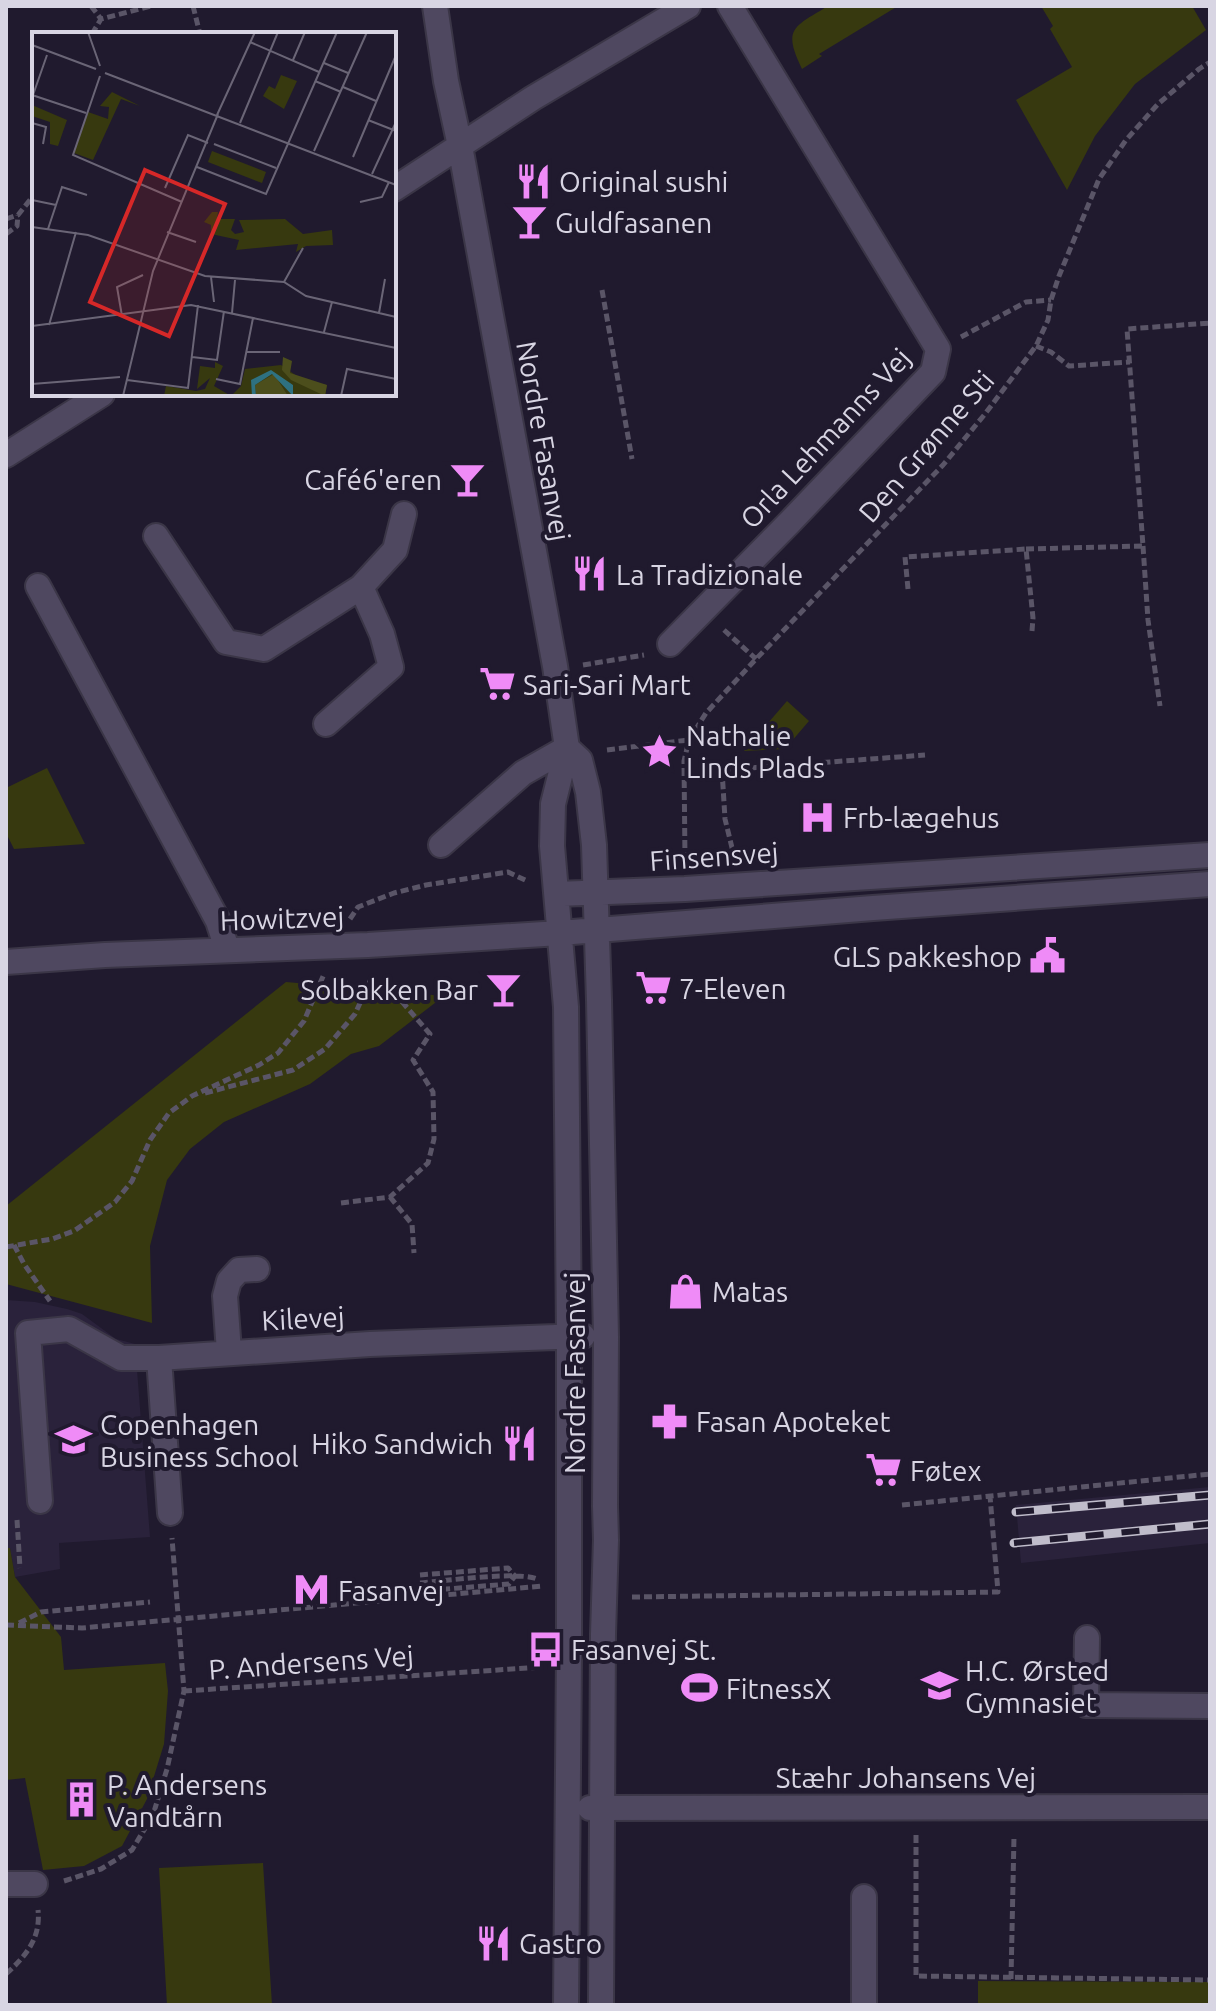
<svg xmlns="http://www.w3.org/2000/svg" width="1216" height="2011" viewBox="0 0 1216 2011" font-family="Ubuntu,sans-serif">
<rect width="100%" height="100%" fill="#201a2e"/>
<path fill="#2a223b" d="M6 1300 35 1302 67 1309 82 1314 116 1339 135 1344 150 1537 59 1543 60 1569 15 1577 10 1548H6Z
M1210 1487V1543L1021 1563 1016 1505Z"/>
<path fill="#37390f" d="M828 6H898L819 54 822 56 802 69C782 28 794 27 828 6Z
M1041 6H1192L1206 30 1135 84 1095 136 1067 190 1016 100 1072 67 1050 29 1053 26Z
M787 701 809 721 785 749 744 751Z
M47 768 85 844 14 849 6 833V788Z
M286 982 444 996 379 1046 351 1054 310 1084 224 1122 190 1149 167 1180 150 1246 152 1323 6 1284V1206Z
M6 1548H10L15 1577 61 1637 64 1670 165 1663 168 1691 164 1744 147 1799 122 1846 84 1866 43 1870 25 1778 6 1780Z
M263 1863 272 2005H167L159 1868Z
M978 1981 1210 1982V2005H978Z"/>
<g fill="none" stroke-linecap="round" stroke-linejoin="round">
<defs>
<path id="minor" d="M435 6 446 81 460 146 555 666 567 748 553 804 552 846 566 1007 569 1335V1653L566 2005
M394 189 533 98 688 6
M6 455 102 394
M156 536 226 642 264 649 361 587 395 550 404 514
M38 586 218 921 227 949
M670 644 789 523 933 372 938 349 730 6
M326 724 391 667 382 634 361 587
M567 748 580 760 588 792 594 845 599 1000 606 1337 605 1506 606 1540 603 1634 601 2005
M441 845 523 773 567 748
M557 894 685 889 1210 855
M6 962 105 955 368 945 560 933 873 908 1210 884
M229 1352 225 1296 229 1281 239 1270 257 1269
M159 1358 170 1513
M40 1501 28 1333 69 1329 121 1358H159L370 1344 583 1336
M1087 1638 1086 1705 1210 1706
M590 1808 1210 1807
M6 1884H35
M864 1897V2005"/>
</defs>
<use href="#minor" stroke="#3b3647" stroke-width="28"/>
<path stroke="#5a5567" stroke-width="5" stroke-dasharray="8 4" stroke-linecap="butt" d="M91 6 101 19
M193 6 200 34
M92 34 101 19 151 6
M6 219 18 215 34 195
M6 234 17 226 18 215
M602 290 632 459
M961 337 1026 302 1051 300
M1036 346 1051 352 1069 366 1130 362
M1143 546 1148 620 1160 706
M1026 549 1143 546 1127 329 1210 323
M908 589 905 557 1026 549 1033 618 1032 631
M724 630 756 659
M583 665 644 655
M607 750 689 740
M685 860 684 761 689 740 706 713 756 659 943 465 985 414 1036 346 1048 320 1051 300 1059 276 1099 179 1126 140 1158 104 1199 69 1210 62
M735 860 725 819 722 770 925 755
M350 919 358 907 394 893 426 885 508 872 527 881
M205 1093 293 1070 325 1049 355 1014 371 979
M390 1197 412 1224 414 1253
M341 1203 390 1197 428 1163 434 1139 433 1092 413 1060 430 1034 397 996 370 981
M14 1245 24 1264 50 1301
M6 1247 52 1239 74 1231 115 1202 132 1181 150 1140 169 1113 192 1096 259 1065 278 1053 304 1021 324 974
M902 1505 1210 1474
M17 1520 20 1568
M420 1575 508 1568 515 1576 509 1584 421 1591
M420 1583C445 1581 522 1570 539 1580
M358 1587 373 1586
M632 1597 998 1592 990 1496
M19 1623 41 1612 150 1602
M6 1625 82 1628 543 1586
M184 1691 542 1667
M916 1835V1976L1210 1980
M64 1881 101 1869 132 1850 153 1815 167 1769 184 1691 172 1538
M6 1974C26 1956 41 1938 38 1910
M1011 1979 1014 1836"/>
<use href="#minor" stroke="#4f4860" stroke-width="24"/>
<defs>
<path id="rail" d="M1016 1512 1210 1495
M1014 1543 1210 1524"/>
</defs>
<use href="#rail" stroke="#c0bdcb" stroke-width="9"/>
<use href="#rail" stroke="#201a2e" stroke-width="6" stroke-dasharray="18" stroke-linecap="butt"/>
</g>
<defs>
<symbol id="restaurant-bare" viewBox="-9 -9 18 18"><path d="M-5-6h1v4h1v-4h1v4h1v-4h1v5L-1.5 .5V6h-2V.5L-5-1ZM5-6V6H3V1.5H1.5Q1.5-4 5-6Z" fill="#ef8bf7" stroke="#201a2e" stroke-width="2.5" paint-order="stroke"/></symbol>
<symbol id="bar-bare" viewBox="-9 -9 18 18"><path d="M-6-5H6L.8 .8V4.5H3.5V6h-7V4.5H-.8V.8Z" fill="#ef8bf7" stroke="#201a2e" stroke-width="2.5" paint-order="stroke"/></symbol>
<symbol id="supermarket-bare" viewBox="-9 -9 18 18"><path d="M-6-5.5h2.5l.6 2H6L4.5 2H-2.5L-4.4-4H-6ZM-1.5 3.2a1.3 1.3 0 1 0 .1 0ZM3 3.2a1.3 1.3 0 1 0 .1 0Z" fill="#ef8bf7" stroke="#201a2e" stroke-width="2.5" paint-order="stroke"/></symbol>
<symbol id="sight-bare" viewBox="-9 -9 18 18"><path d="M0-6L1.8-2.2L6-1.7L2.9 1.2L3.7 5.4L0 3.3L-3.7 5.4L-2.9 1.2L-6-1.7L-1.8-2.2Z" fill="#ef8bf7" stroke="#201a2e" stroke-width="2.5" paint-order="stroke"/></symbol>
<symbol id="hospital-bare" viewBox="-9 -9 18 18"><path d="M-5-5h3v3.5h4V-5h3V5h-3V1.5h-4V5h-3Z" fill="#ef8bf7" stroke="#201a2e" stroke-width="2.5" paint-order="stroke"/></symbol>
<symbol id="civic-bare" viewBox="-9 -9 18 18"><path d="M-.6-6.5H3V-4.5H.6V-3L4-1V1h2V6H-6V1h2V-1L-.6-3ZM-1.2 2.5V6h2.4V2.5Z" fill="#ef8bf7" stroke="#201a2e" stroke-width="2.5" paint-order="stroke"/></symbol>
<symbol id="shop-bare" viewBox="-9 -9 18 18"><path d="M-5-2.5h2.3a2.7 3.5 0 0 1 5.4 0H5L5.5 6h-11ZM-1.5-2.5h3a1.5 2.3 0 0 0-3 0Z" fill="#ef8bf7" stroke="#201a2e" stroke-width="2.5" paint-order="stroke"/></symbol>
<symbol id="pharmacy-bare" viewBox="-9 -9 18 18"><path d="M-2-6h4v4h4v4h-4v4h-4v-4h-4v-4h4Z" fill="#ef8bf7" stroke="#201a2e" stroke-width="2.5" paint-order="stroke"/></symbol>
<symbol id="university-bare" viewBox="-9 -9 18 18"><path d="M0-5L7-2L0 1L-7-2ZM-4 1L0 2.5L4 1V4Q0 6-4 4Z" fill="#ef8bf7" stroke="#201a2e" stroke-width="2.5" paint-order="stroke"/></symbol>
<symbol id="metro-bare" viewBox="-9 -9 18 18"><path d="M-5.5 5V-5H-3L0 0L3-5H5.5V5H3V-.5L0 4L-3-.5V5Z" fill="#ef8bf7" stroke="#201a2e" stroke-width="2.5" paint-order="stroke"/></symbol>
<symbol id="bus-bare" viewBox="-9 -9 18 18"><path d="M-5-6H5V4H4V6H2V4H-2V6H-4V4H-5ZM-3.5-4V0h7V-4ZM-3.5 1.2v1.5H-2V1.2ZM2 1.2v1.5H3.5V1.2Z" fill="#ef8bf7" stroke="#201a2e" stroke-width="2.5" paint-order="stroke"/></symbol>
<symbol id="stadium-bare" viewBox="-9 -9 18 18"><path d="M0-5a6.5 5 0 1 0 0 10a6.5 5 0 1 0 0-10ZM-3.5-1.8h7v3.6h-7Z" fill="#ef8bf7" stroke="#201a2e" stroke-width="2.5" paint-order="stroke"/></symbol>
<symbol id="building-bare" viewBox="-9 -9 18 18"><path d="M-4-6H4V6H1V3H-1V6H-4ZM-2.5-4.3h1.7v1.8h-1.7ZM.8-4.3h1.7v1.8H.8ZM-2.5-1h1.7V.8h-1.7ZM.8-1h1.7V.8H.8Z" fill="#ef8bf7" stroke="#201a2e" stroke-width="2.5" paint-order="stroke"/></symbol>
</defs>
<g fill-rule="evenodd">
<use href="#restaurant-bare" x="508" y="156" width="51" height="51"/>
<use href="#bar-bare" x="504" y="196" width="51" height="51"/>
<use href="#bar-bare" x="442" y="454" width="51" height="51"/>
<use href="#restaurant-bare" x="564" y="548" width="51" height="51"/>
<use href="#supermarket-bare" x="472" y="658" width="51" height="51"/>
<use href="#sight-bare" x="634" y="726" width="51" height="51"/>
<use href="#hospital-bare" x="792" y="792" width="51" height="51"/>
<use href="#civic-bare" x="1022" y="930" width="51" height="51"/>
<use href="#supermarket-bare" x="628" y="962" width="51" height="51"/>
<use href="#bar-bare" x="478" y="964" width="51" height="51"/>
<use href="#shop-bare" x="660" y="1266" width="51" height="51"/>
<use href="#pharmacy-bare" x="644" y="1396" width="51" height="51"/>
<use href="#university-bare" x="48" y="1414" width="51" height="51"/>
<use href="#restaurant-bare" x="494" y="1418" width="51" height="51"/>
<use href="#supermarket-bare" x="858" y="1444" width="51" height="51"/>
<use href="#metro-bare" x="286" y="1564" width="51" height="51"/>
<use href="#bus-bare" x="520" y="1624" width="51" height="51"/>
<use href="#university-bare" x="914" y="1660" width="51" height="51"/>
<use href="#stadium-bare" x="674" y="1662" width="51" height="51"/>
<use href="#building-bare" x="56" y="1774" width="51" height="51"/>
<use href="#restaurant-bare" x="468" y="1918" width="51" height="51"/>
</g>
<g text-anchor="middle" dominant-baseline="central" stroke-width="8" stroke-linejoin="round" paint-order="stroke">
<g font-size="28" fill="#d8d5e3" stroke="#201a2e" text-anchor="start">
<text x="559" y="181">Original sushi</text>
<text x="555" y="222">Guldfasanen</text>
<text x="442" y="479" text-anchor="end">Café6'eren</text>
<text x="616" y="574">La Tradizionale</text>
<text x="523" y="684">Sari-Sari Mart</text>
<text x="686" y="735">Nathalie<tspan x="686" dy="32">Linds Plads</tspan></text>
<text x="843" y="817">Frb-lægehus</text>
<text x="1022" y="956" text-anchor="end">GLS pakkeshop</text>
<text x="679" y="988">7-Eleven</text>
<text x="478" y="989" text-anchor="end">Solbakken Bar</text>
<text x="712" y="1291">Matas</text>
<text x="696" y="1421">Fasan Apoteket</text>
<text x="100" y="1424">Copenhagen<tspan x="100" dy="32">Business School</tspan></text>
<text x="493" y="1443" text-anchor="end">Hiko Sandwich</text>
<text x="910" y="1470">Føtex</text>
<text x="338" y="1590">Fasanvej</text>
<text x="571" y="1649">Fasanvej St.</text>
<text x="965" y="1670">H.C. Ørsted<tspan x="965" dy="32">Gymnasiet</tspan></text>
<text x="726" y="1688">FitnessX</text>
<text x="107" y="1784">P. Andersens<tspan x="107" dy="32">Vandtårn</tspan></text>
<text x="519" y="1943">Gastro</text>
</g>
<g font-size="28" fill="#d8d5e3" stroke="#201a2e">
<text transform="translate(825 438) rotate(-47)">Orla Lehmanns Vej</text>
<text transform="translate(544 441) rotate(80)">Nordre Fasanvej</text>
<text transform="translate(926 446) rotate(-49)">Den Grønne Sti</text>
<text transform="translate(714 856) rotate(-4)">Finsensvej</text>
<text transform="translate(282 918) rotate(-2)">Howitzvej</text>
<text transform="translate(303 1318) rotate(-3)">Kilevej</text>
<text transform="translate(574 1373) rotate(-90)">Nordre Fasanvej</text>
<text transform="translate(311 1662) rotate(-4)">P. Andersens Vej</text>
<text x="906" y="1777">Stæhr Johansens Vej</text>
</g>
</g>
<g transform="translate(32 32)">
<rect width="364" height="364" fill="#201a2e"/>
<path d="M249 43 265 49 252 77 231 64 237 54 243 57ZM80 60 108 74 89 67 61 128 42 121 56 80 76 87 77 75 68 74ZM0 73 35 88 26 114 18 112V90L0 84ZM180 119 234 140 230 151 176 130ZM180 180H186L185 187H203L199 198 203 202 212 200 207 188 253 187 271 202 300 198 301 213 274 214 264 220 266 212 204 218 207 208 179 202V193L172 190ZM183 330 191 334 182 354 199 364 209 354 213 337 249 333 272 349 295 353 293 364H132L134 354 164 359 173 357 178 346 165 357 168 334 183 336Z" fill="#37390f"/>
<path d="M251 325 260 329 258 341 295 353 293 364 259 348 250 338ZM242 342 256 364H224L223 353Z" fill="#4c4e1c"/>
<path d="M239 338 261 353V364L240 342 223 353 224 364H220L219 348Z" fill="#2e7181"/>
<path fill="none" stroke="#6a6576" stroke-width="2" d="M56 0 68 34M218 10 287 40M0 13 64 37M261 28 273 0M292 31 316 41M73 41 364 153M68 44 41 123 150 170M283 49 309 60M311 55 344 69M0 63 54 81M1 63 15 23M185 83 223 0M336 88 364 99M0 91 14 95 11 112M208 91 246 0M182 112 244 136M282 119 335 0M321 125 364 23M165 135 234 162 305 0M340 142 364 90M133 156 156 103 176 111M0 168 24 173M328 170 350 165 357 150M0 195 56 203 173 244 252 250 274 264 364 285M16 197 30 155 55 163M135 200 164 210M179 245 182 270M252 250 271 216M200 281 203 248M347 281 353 247M90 284 85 255 111 243M17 293 44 200M0 294 159 273 364 316M292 300 300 270M214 320H248M160 325 185 328 192 279M184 347 208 352 221 286M95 348 156 356 166 273M0 352 88 345M91 364 121 239 186 82M309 364 315 337 364 347"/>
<path fill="#d62828" fill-opacity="0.15" stroke="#d62828" stroke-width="4" d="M113 138 193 172 137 304 58 270Z"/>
<rect width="364" height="364" fill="none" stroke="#d8d5e3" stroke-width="4"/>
</g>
<rect width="1216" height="2011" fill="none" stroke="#d8d5e3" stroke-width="16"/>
</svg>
